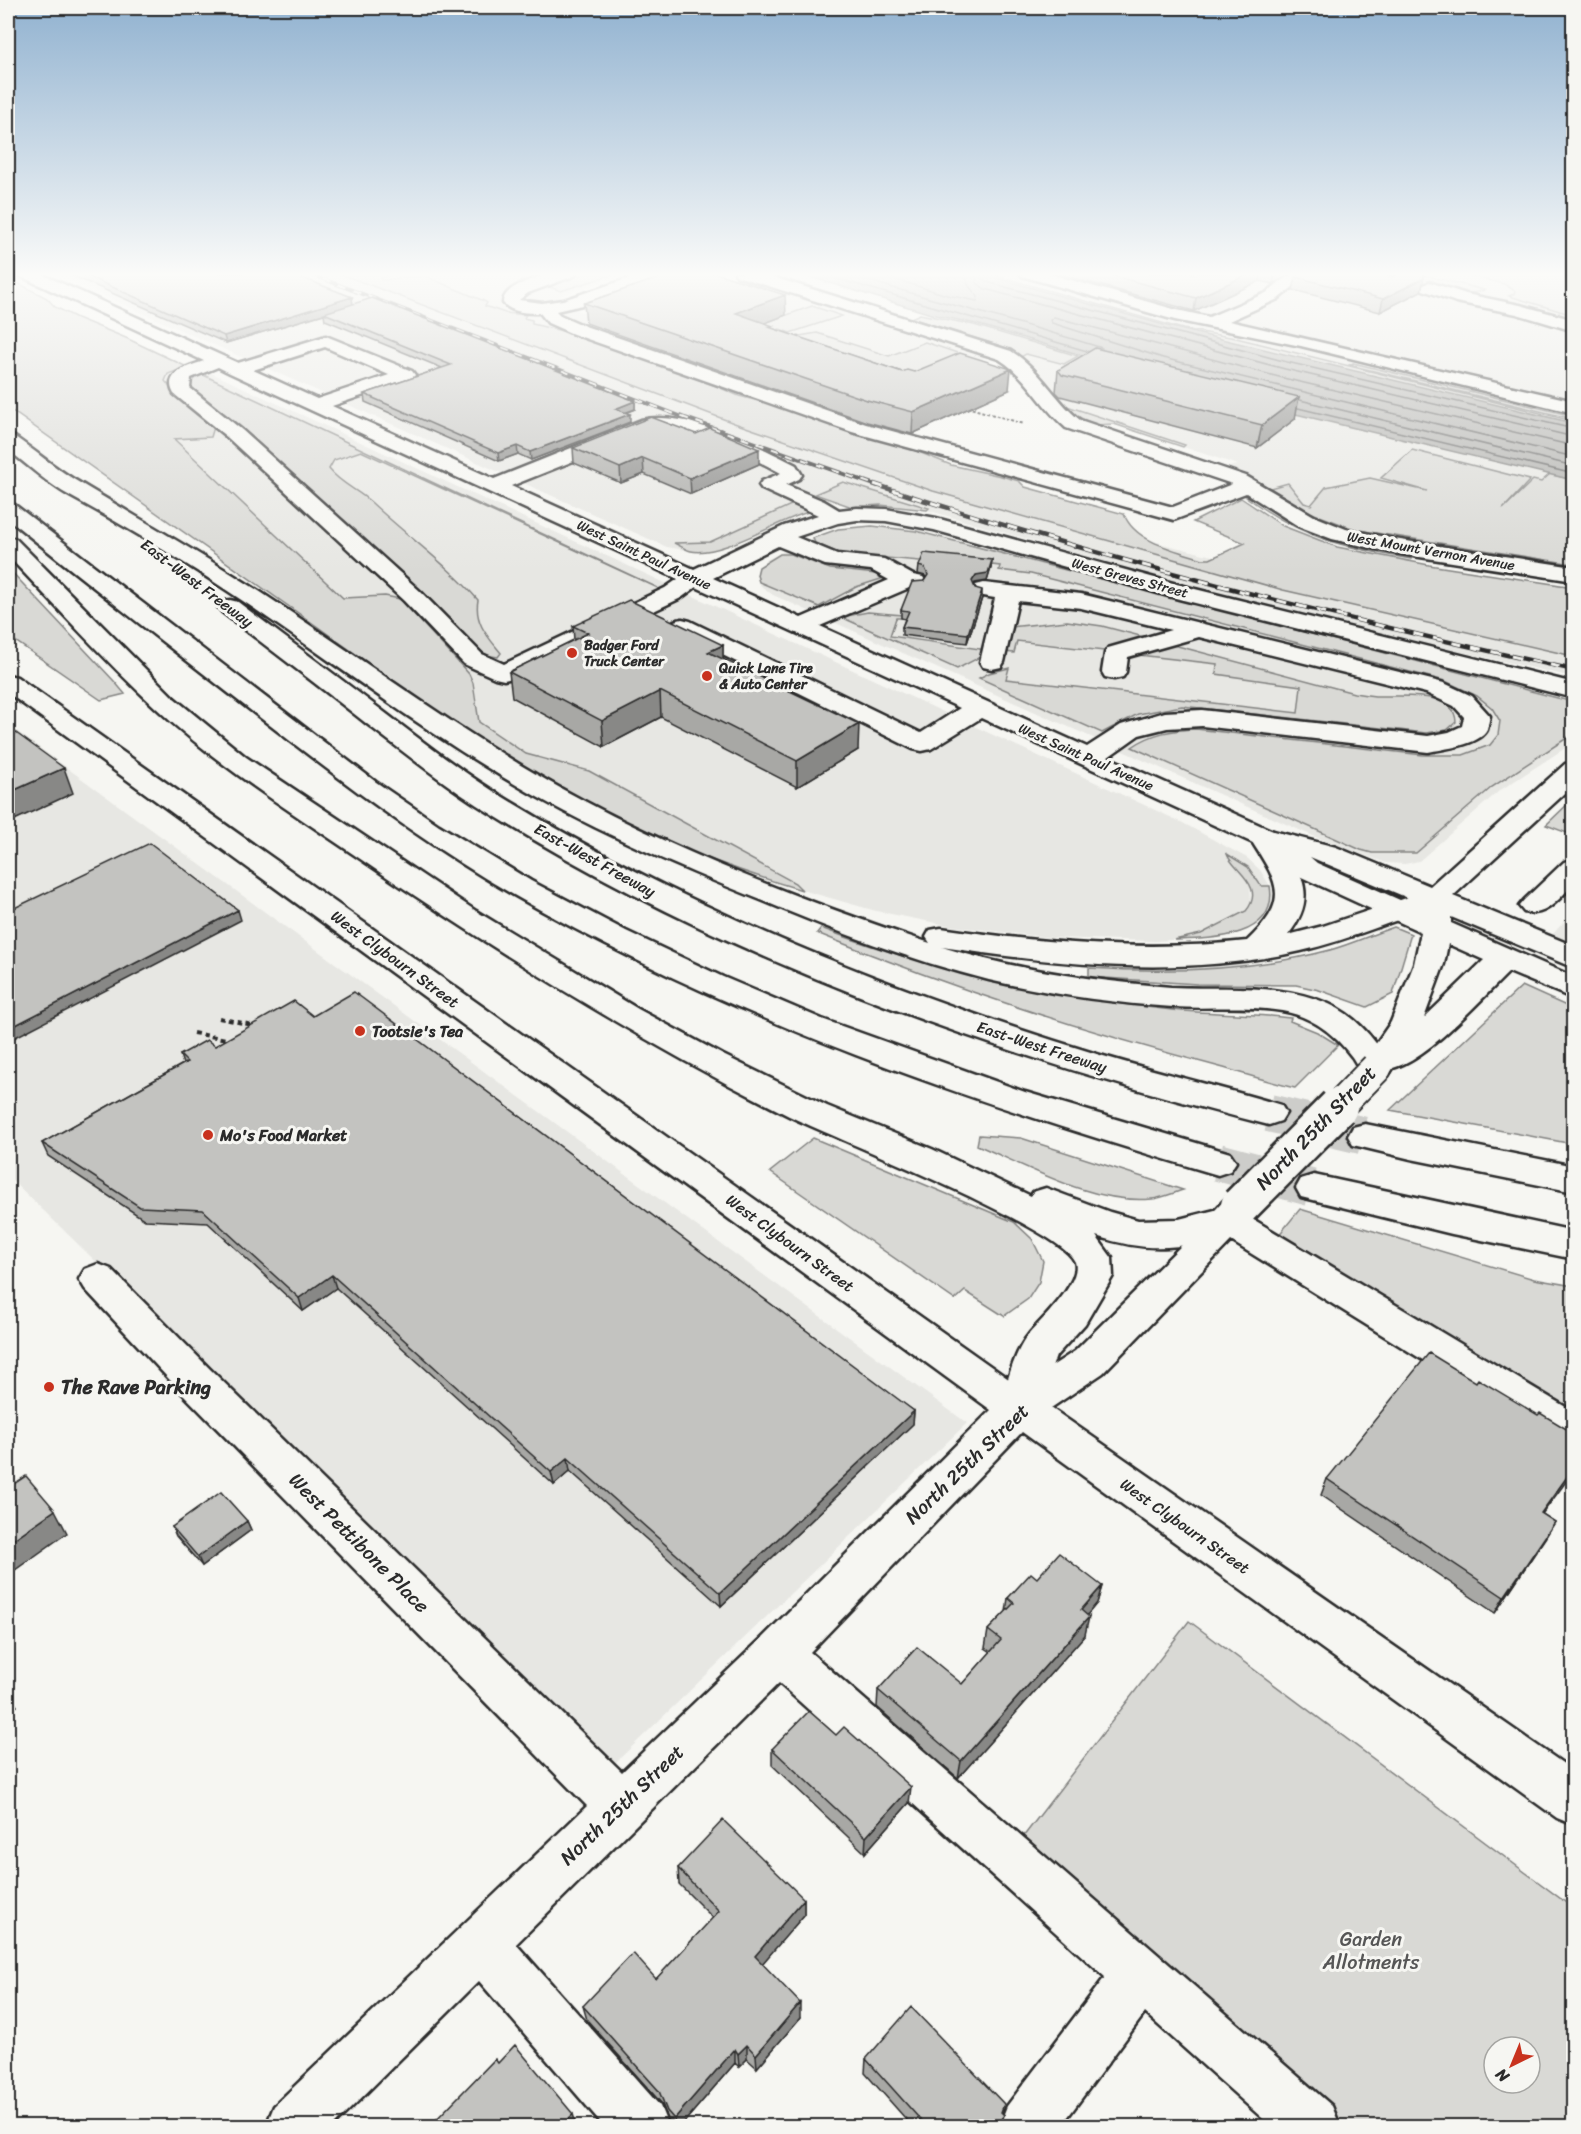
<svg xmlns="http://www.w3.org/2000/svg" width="1581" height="2134" viewBox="0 0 1581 2134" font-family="Sriracha,sans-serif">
<rect width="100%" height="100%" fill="#f6f6f2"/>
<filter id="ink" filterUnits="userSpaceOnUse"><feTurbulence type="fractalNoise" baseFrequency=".0167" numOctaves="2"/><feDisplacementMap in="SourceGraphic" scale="12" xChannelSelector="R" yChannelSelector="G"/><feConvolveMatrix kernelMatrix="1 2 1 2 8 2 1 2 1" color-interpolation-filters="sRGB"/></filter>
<g filter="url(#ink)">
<path fill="#e7e7e3" d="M53 273H628L559 296 562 301 524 304 508 309 537 314 575 307 580 312 686 276 721 273 970 353 990 356 892 387 809 426 898 459 1163 544 1573 644V677L1411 641 1171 581 927 510 928 508 843 482 691 551 667 547Z
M979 273H1573V423L1171 327Z
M1048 345 1283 411 1550 474 1541 482 1533 480 1507 508 1502 510 1370 478 1326 487 1307 511 1270 488 1224 468 1238 465 1114 424 1086 422 1075 415 1056 396 1051 394 1054 392 1038 369 1021 357Z
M190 363 1181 822 1247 858 1260 870 1270 886H1250L1251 903 1246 911 1201 934 1188 939 1155 941 1052 938 951 926 876 911 802 890 795 883 589 771 526 754 479 722 473 683 400 599 385 596 343 598 173 438 210 437 149 375Z
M860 526 907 529 1573 702V743L1499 791 1419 861 1405 864 1386 863 1315 837 773 595 761 586 757 579 759 567 768 559 817 536 838 529Z
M8 725 967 1423 613 1765 8 1176Z
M1573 912V945L1552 935Z"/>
<path fill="#d9d9d5" stroke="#828280" stroke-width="1.5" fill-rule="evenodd" d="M338 273H395L381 278V280L425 276 484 301 487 303 485 306 505 313 526 315 524 318 532 320V324L579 335 716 386 739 396 790 409 901 445 951 465 1001 476 1019 481 1025 487 1124 514C1134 542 1177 551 1203 559H1210L1245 543 1193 522 1241 498 1283 526 1337 547 1429 565 1573 587V656L1283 590 933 491 734 423Z
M587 273H617L561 291 547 286Z
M979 273H987L1183 329 1236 338 1573 421V429L1156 324Z
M1416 273 1484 290C1464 299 1424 283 1402 277Z
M1461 273H1555L1573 278V315L1509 296 1514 294 1515 291 1504 284Z
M8 278 47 298 55 307 77 318 126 338 187 367 168 374 165 381 174 392 214 427 211 437 174 439 343 598 385 596 400 599 469 674 473 683 479 722 526 754 589 771 795 883 802 890C709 863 618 824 535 775 460 730 389 678 318 627 214 554 111 480 8 408Z
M812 306 842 316 790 333 780 329 758 336 722 324 787 315Z
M920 314 974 325 1078 356 1064 364 1026 354 1021 357 1004 350 1007 348 911 318Z
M817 333 889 356 925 342 978 360 892 387 793 337Z
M1353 363 1573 416V419L1349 365Z
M197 372 658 588 361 451 334 460 329 469C341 484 358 490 372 503 407 536 447 564 478 600 474 623 488 637 501 653L498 657 485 655 291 476 188 387 187 380Z
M1064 405 1185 445 1183 447 1114 424 1095 425 1075 415Z
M1412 450 1530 480 1503 509 1533 480 1541 482 1550 474 1573 480V564L1357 530 1309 512 1270 488 1288 483 1304 503 1311 505 1326 487 1370 478 1427 491 1381 478Z
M843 482 929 508 927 510 880 505 852 507 815 494Z
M1251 496C1265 506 1278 517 1294 525 1330 544 1372 550 1411 557V559C1342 547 1304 539 1246 497Z
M793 504 808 512C777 521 721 557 691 551 686 550 679 545 674 543L710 542Z
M872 526 916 531 1573 702V734L1492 787 1416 853H1372L1361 850 1132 747C1152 733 1172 730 1196 729L1423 755H1463L1490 745 1498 735 1500 721 1492 708 1477 696 1445 681 1031 574 999 570 1000 566 967 562 965 565 841 554 815 543 813 538 838 529Z
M780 554H791L830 569 876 574 881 576V579L856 587 819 607 759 582 757 575 759 567Z
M8 568 114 681 125 694 101 700 8 636Z
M868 612 902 615 901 618H896L890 636 987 650 982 656 957 669 841 617Z
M1067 621 1102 626 1148 638 1104 651 1017 641 1014 653 1005 652 1010 627Z
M1170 644 1354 693C1362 694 1370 696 1378 696 1399 697 1455 689 1456 722L1447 730 1426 733 1182 706 1138 714 1102 733 979 678 989 673 1009 668 1006 679 1298 713 1301 686 1216 674 1217 664 1130 654Z
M1573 799V827L1567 833 1546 825Z
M1227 854 1248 867 1261 886H1270C1279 939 1210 939 1174 940L1201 934 1246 911C1267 886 1232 870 1227 854Z
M1394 927 1411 934 1393 994 1367 1007 1319 990 1296 985 1197 984 1089 977V968C1169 973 1252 971 1330 950 1352 944 1373 934 1394 927Z
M821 928C934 971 1052 997 1172 1010 1211 1014 1251 1013 1291 1018L1290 1021 1317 1032 1338 1045 1295 1088C1270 1082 1245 1074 1220 1067 1083 1031 948 987 817 933Z
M1522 986 1573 1009V1144L1390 1110Z
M979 1135 1021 1138 1183 1190C1173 1193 1162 1198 1152 1199 1094 1205 1029 1167 977 1145Z
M813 1138 1014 1222 1032 1239 1043 1261 1039 1282 1028 1299 1004 1316 965 1291 955 1300 770 1172Z
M1300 1209 1534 1279 1573 1286V1420L1273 1242Z
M1189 1621 1573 1908V2126H1336L1162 1973 1020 1841ZM1494 2047H1530V2083H1494Z"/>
<path fill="#aeaeab" stroke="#7a7a78" stroke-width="1.5" d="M797 273H979L1171 327 1573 423V480L1283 411 1101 361 976 324 931 314Z"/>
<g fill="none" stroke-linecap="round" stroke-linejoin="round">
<path stroke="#5f5f5e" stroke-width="1.5" d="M817 273 1087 351
M842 273C928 299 1016 321 1102 348
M874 273 947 295 977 301 978 297 968 285 966 273
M975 273 977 283 985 289 1285 369 1574 437
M982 273 983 279 987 282 1287 362 1574 429
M1300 400 1574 466
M1298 408 1574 474
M1574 446 1283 378 1054 317 1050 320 1052 323 1163 358 1574 457"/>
<path stroke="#cdcdca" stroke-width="38" stroke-dasharray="38 20" stroke-linecap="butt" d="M1269 1113 1365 1136
M1218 1162 1314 1188"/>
<defs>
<path id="minor" d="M18 273H39L238 363 326 336 412 371 415 375 412 379 332 406 494 479 641 420C684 409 758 445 796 465L802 475 799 479 786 485 824 501 839 510 857 508 886 509 936 518 1195 589 1574 683V698L1179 599 934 530 886 521 857 520 838 523 796 537 837 554 884 559 913 575 923 577 926 582 923 587 909 588 820 626 1087 747 1121 725 1165 712 1202 710 1428 736 1449 732 1462 726 1464 717 1454 706 1426 693 1199 637 1128 657 1126 672 1123 677 1114 679 1105 677 1102 672 1105 653 1108 648 1171 630 1081 608 1018 601 1004 662 1001 667 992 669 983 667 980 662 995 598 976 595 973 590 976 585 984 583 1081 594 1444 683 1472 696 1490 716C1489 720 1488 726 1487 730 1480 745 1443 749 1428 752L1202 726 1167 728 1139 735 1108 757 1273 831 1336 847 1430 886 1565 764 1574 762V785L1453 896 1574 946V968L1451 917V923L1574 977V999L1509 972C1481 999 1429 1058 1393 1068L1388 1076 1376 1079 1364 1076 1359 1068 1391 1022 1414 964 1421 932 1297 875 1277 857 1283 851 1253 843 981 718 931 749 922 751 913 749 674 631 670 626 674 621 682 619 690 621 921 733 960 708 696 587 681 598 513 678 504 680 495 678 464 664 404 601 228 438 174 394C162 373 189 366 204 361L20 276ZM325 347 389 375 317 399 253 370ZM218 367 230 373 678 579 665 588 504 664 482 654 420 591 242 430 190 388 191 378ZM651 430C695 429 742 452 781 473L762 481 759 485 762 489 818 515 784 526 694 569 511 486ZM778 546 825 565 871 570 889 580 801 618 713 578ZM1310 857 1420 903V909L1317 863ZM1448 944 1484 960 1424 1018 1444 964Z
M552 273H576L574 276 528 293 519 300 542 303 563 300 645 273H669L667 276 591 303 556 311 560 315 585 326 866 424 1173 507 1232 484 1066 428C1041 407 1027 376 999 359L737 276 735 273H760L1011 351C1040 369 1054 399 1080 420L1246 476 1314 516 1346 529 1394 539 1574 567V581L1394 553 1332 539 1298 526 1246 493 1174 520 852 432 573 334 548 323 540 313C527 313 512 313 503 303 503 285 538 278 552 273Z
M1020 273H1046L1177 310 1209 317 1266 293 1282 280 1297 273H1318L1294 286 1278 299 1229 321 1574 401V413L1301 346 1175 320 1022 276Z
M1429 282 1466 294 1520 305 1574 320V331L1517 314 1456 302 1423 290 1421 287Z
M8 675 17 677 1020 1387 1075 1351 1197 1230 1227 1197 1240 1193 1253 1197 1258 1206 1251 1218 1574 1412V1450L1560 1445 1231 1241 1103 1373 1051 1408 1574 1771V1825L1557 1818 1022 1432 810 1652 1332 2106 1340 2126H1271L1145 2013 1061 2126H999L1007 2106 1105 1977 779 1683 516 1944 660 2106 668 2126H604L479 1981 333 2126H266L274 2106 587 1806 182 1393 85 1289 79 1279 85 1269 98 1264 111 1269 210 1369 622 1772 762 1638 991 1410 8 693Z
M1574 860V884C1558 899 1546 918 1524 912L1519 906 1524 900 1564 862Z"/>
<path id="highway" d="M8 435 15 437C35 451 54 467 75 480 136 517 198 552 259 591 360 657 456 730 562 789 676 852 801 900 924 941L930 943 926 937 930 930 941 928C1043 943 1144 952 1247 941 1292 899 1278 883 1249 837L1253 831 1263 829 1273 831C1299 869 1321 893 1288 935L1323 926 1424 892 1434 889 1444 892 1449 898 1444 904C1396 919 1350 940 1301 951 1183 978 1060 965 942 947 1016 970 1094 981 1171 987 1225 990 1278 982 1329 1004 1358 1017 1377 1042 1393 1068L1388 1076C1381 1078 1372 1081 1365 1076 1360 1073 1356 1062 1352 1057 1335 1034 1311 1016 1282 1011 1246 1005 1210 1009 1173 1007 1111 1003 1049 994 989 980 910 960 835 931 761 900 671 864 584 826 501 776 414 724 333 662 249 605 191 566 131 529 70 496 48 484 28 465 8 450Z
M8 503 15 505 376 782 439 825 531 881 626 931 723 977 822 1019 1025 1092 1230 1153 1236 1162 1230 1171 1218 1175C974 1103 733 1021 512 894 418 840 334 775 249 709 168 646 87 583 8 519Z
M8 537 16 539 174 698 246 757 476 911 638 1009 723 1055 827 1106 932 1149 1031 1196 1033 1192 1046 1188 1110 1212 1138 1220 1179 1219 1227 1207 1240 1211 1245 1221 1240 1231C1184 1248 1153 1255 1096 1236L1112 1258 1113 1276 1085 1324 1056 1356 1033 1420 1019 1425 1005 1420 999 1408C1007 1385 1013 1353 1029 1334 1041 1320 1082 1282 1075 1262 1062 1228 834 1138 789 1116 638 1040 496 952 356 856 287 809 217 765 156 708 104 660 57 607 8 556Z
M230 600 238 602C288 640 338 677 388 715 427 745 466 775 508 800 693 912 894 992 1100 1055 1160 1073 1221 1087 1281 1105L1286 1113 1281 1121 1269 1125C994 1055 717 958 477 805 438 780 403 751 367 724 319 686 270 649 222 612L218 607 222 602Z
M1365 1124 1574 1166V1192L1411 1159 1353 1145 1348 1136 1353 1127Z
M1314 1175 1574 1231V1259L1452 1234 1301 1197 1296 1188 1301 1179Z"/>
</defs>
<use href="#minor" stroke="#2b2b2b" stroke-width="5"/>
<use href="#highway" stroke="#2b2b2b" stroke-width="5"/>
<path stroke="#2b2b2b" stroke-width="2" stroke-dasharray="3 2" stroke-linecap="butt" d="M992 273 1001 276
M1562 273 1574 276
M967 407 1024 424"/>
<path stroke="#2b2b2b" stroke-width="4" stroke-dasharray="5 4" stroke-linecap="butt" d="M219 1018 257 1026
M193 1033 232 1040"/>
<use href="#minor" fill="#f6f6f2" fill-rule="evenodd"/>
<use href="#highway" fill="#f6f6f2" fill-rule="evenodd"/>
<defs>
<path id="rail-far1" d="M308 273 685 418 878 486"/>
<path id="rail" d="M874 484C1103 560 1338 618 1574 670"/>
</defs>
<use href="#rail-far1" stroke="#2b2b2b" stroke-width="4"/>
<use href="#rail" stroke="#2b2b2b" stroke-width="4.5"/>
<use href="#rail-far1" stroke="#f6f6f2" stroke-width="2" stroke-dasharray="8" stroke-linecap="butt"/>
<use href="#rail" stroke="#f6f6f2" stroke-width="3" stroke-dasharray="10" stroke-linecap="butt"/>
<defs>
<path id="minor-bridge-far1" d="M1337 1108 1376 1068"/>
<path id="minor-bridge" d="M1240 1206 1338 1107"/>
</defs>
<use href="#minor-bridge-far1" stroke="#2b2b2b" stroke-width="34" stroke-linecap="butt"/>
<use href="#minor-bridge" stroke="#2b2b2b" stroke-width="43" stroke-linecap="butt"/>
<use href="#minor-bridge-far1" stroke="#f6f6f2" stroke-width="30"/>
<use href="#minor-bridge" stroke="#f6f6f2" stroke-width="38"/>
</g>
<path fill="#a8a8a5" stroke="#2b2b2b" stroke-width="1.5" d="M66 273H290L353 304 635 401V409L625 413 630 422 531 460 518 454 499 461 365 402 364 394 442 368 325 320 324 314 226 343Z
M1055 273H1293L1273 284 1260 281 1194 311Z
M1380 273H1425L1421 291 1380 312 1293 290 1296 277H1394Z
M584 303 786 315 765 323 773 329 902 372H914L1009 390 912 434 867 422 586 323Z
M1058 370 1295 419 1257 448 1060 396 1056 392Z
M573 448 759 464 691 494 644 474 621 483 574 463Z
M992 560 991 568 987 581 975 583 974 585 982 598 967 643 902 635V627L905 619 901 618V610L926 578 925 576 918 574 919 566Z
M573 626 723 645V659L858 750 797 787 661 717 604 747 512 697 509 672 574 640Z
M313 1016 914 1411 913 1424 721 1606 570 1471 554 1485 336 1288 303 1311 208 1223 145 1220 48 1156 42 1143 183 1064 180 1055 215 1046Z
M1476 1382 1542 1514 1555 1522 1545 1538 1495 1613 1321 1495 1327 1479Z
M247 1521 251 1530 202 1566 176 1536 172 1527Z
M1037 1578 1102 1586 1097 1603 1087 1615 1085 1635 958 1778 877 1707 878 1690 962 1684 991 1652 985 1648 988 1630 1006 1612 1008 1598Z
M772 1749 909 1803 865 1853 772 1765Z
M678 1868 804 1899V1915L762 1963 800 2018 757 2068 747 2059 739 2067 735 2063 680 2127H672L670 2124 662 2104 587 2020 583 2006 656 1979 713 1918 679 1884Z
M866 2059 1001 2113V2127H913L865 2073Z"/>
<path fill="#888886" stroke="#2b2b2b" stroke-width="1.5" d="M1251 273H1262L1260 281 1194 311 1196 298Z
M1275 273H1293L1273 284Z
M1423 273H1425L1421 291 1380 312 1383 299Z
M785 295 786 315 736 334V313Z
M352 297 353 305 226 343 224 336Z
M1011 369 1009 390 912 434 913 412Z
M1299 397 1295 419 1257 448 1262 425Z
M635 401V409L616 416 615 409Z
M630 414V422L531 460 530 452Z
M517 446 518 454 499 461 498 453Z
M759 449V464L691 494 690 478Z
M643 458 644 474 621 483 620 468Z
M992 560 991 568 987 581 975 583 971 589 972 581 976 575Z
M982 590V598L967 643 968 634Z
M723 645V670L708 652Z
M660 691 661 717 604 747 602 721Z
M859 724 858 750 797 787V761Z
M64 768 73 793 8 823V793Z
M238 910 241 920 8 1041V1029Z
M332 1275 336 1288 303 1311 299 1298Z
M914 1411 913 1424 721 1606 720 1593Z
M568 1458 570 1471 554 1485 551 1472Z
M1574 1467V1471L1531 1529 1541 1513Z
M55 1510 67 1533 8 1575V1543Z
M247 1521 251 1530 202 1566 198 1557Z
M1555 1522 1545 1538 1495 1613 1504 1597Z
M1102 1586 1097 1603 1077 1627 1081 1610Z
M1089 1617 1085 1635 958 1778 961 1761Z
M8 1672 15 1682 8 1688Z
M8 1692 17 1706 8 1713Z
M911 1787 909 1803 865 1853 866 1837Z
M804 1899V1915L756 1971 755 1956Z
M800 2003V2018L757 2068 756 2055Z
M747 2045V2059L739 2067 738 2054Z
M735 2049V2063L680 2127H675L674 2119Z
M1004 2104 1000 2117 1004 2115 1001 2127H995Z
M573 2114 577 2127H569L567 2121Z"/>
<path fill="#c3c3c0" stroke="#2b2b2b" stroke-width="1.5" d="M80 273H290L352 297 224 336Z
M674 273H716L785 295 736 313 773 326 769 327 902 372 907 370 914 372 960 353 1011 369 913 412 867 400 584 303Z
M1103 273H1251L1196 298Z
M1302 273H1377L1393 277 1400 273H1423L1424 278 1383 299 1296 277Z
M372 298 635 401 615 409 630 414 530 452 517 446 498 453 364 394 451 365 324 313Z
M1095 348 1299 397 1262 425 1062 375 1058 370Z
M651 417 696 434 710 428 759 449 690 478 643 458 620 468 573 448Z
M924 553 992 560 988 573 976 575 972 581 975 588 982 590 968 634 902 627 909 611 901 610 912 582 924 581 928 575 925 568 919 566Z
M629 600 723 645 708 652 859 724 797 761 660 691 602 721 509 672 588 633 573 626Z
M8 727 64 768 8 793Z
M150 843 238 910 8 1029V911Z
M354 992 914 1411 720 1593 568 1458 551 1472 332 1275 299 1298 203 1210 140 1207 42 1143 187 1062 180 1055 207 1040 215 1046 294 1001 313 1016Z
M1429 1353 1476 1382 1478 1379 1538 1415 1540 1413 1568 1430 1574 1432V1467L1541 1513 1555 1522 1504 1597 1327 1479Z
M26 1476 55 1510 8 1543V1488Z
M221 1492 247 1521 198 1557 172 1527Z
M1059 1553 1102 1586 1081 1610 1089 1617 961 1761 878 1690 917 1647 962 1684 1001 1640 988 1630 1014 1603 1008 1598 1031 1573 1037 1578Z
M809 1711 836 1735 844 1727 911 1787 866 1837 772 1749Z
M723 1820 804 1899 755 1956 800 2003 756 2055 747 2045 738 2054 735 2049 674 2119 667 2111 659 2091 583 2006 633 1953 656 1979 719 1911 678 1868Z
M911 2007 1004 2104 1001 2112 1004 2115 995 2127H927L866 2059Z
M515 2045 573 2114 567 2121 572 2127H429L495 2059 498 2063Z"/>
</g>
<linearGradient id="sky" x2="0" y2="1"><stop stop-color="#91b2d0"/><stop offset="0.48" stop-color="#fbfbf9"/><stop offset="1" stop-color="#fbfbf9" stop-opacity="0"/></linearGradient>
<rect width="1581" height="572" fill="url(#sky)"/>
<g fill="#c8321e" stroke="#f6f6f2" stroke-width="2">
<circle cx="572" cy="653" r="6"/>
<circle cx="707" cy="676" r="6"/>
<circle cx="360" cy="1031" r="6"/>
<circle cx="208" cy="1135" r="6"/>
<circle cx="49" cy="1387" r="6"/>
</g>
<g text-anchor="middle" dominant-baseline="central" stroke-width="6" stroke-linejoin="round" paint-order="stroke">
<g font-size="14" fill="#2b2b2b" stroke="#f6f6f2">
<text transform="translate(1431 551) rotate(10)">West Mount Vernon Avenue</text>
<text transform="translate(644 555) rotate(25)">West Saint Paul Avenue</text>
<text transform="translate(1130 578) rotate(15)">West Greves Street</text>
<text transform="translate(1086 757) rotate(24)">West Saint Paul Avenue</text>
</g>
<g font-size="14" font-weight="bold" fill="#2b2b2b" stroke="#f6f6f2" text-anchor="start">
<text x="584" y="645">Badger Ford<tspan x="584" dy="16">Truck Center</tspan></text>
<text x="719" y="668">Quick Lane Tire<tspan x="719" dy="16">&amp; Auto Center</tspan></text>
</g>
<g font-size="16" fill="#2b2b2b" stroke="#f6f6f2">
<text transform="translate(197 583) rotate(37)">East-West Freeway</text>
<text transform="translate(595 860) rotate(29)">East-West Freeway</text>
<text transform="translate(395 959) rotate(36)">West Clybourn Street</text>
<text transform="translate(1042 1047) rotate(18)">East-West Freeway</text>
<text transform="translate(790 1243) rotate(36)">West Clybourn Street</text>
<text transform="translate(1185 1526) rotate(35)">West Clybourn Street</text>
</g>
<g font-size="16" font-weight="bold" fill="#2b2b2b" stroke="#f6f6f2" text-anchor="start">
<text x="372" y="1031">Tootsie's Tea</text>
<text x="220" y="1135">Mo's Food Market</text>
</g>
<g font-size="20" fill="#2b2b2b" stroke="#f6f6f2">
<text transform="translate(1316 1128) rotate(-46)">North 25th Street</text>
<text transform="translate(967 1464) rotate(-44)">North 25th Street</text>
<text transform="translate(359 1543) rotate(45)">West Pettibone Place</text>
<text transform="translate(622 1805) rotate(-44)">North 25th Street</text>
</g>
<g font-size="20" font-weight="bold" fill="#2b2b2b" stroke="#f6f6f2" text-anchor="start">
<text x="61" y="1387">The Rave Parking</text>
</g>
<g font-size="20" fill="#565656" stroke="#f6f6f2">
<text x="1371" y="1939">Garden<tspan x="1371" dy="23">Allotments</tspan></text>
</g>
</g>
<rect width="1581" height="2134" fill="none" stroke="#f6f6f2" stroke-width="30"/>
<rect x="15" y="15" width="1551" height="2104" fill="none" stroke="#2b2b2b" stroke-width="2" filter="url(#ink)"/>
<g transform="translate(1512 2065) rotate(223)"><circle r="28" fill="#f6f6f2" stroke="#a5a5a2" stroke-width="1.5"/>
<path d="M0-4.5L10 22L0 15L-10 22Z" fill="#c8321e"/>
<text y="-9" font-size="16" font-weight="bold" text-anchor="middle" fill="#2b2b2b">N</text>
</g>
</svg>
